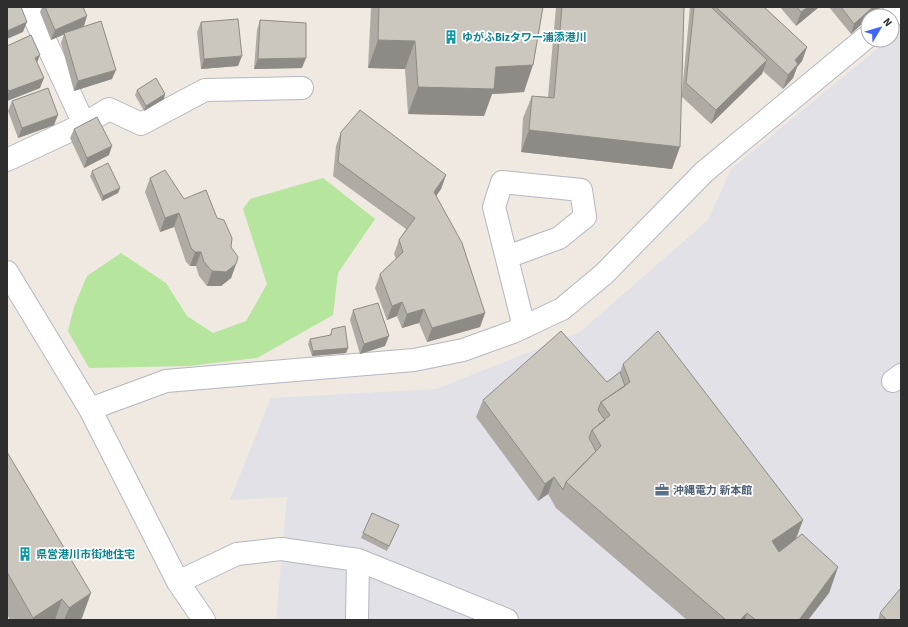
<svg xmlns="http://www.w3.org/2000/svg" width="908" height="627" viewBox="0 0 908 627" font-family="'Source Sans 3','Noto Sans JP',sans-serif">
<rect width="100%" height="100%" fill="#efe9e1"/>
<path fill="#e3e1e8" d="M901 30V620H276L287 497 230 500 271 398 436 389 580 332 708 220 731 169 888 40H892V37Z"/>
<path fill="#b6e59e" d="M323 178 375 219 338 273 333 315 257 358 189 366 89 368 68 331 74 307 87 276 121 253 166 283 187 316 213 333 246 321 267 284 243 209 250 199Z"/>
<g fill="none" stroke-linecap="round" stroke-linejoin="round">
<defs>
<path id="minor" d="M30 8 84 124
M892 16 901 9
M7 160 84 124 109 109 141 124 205 90 302 88
M507 257 559 238 585 217 581 190 502 182 494 207 524 327
M7 272 90 409 178 582 204 620
M893 381 901 375
M90 409 166 381 414 360 463 350 513 332 562 309 604 274 704 172 868 36
M178 582 237 554 281 549 358 560 507 620
M357 620 358 560"/>
</defs>
<use href="#minor" stroke="#b4b7c1" stroke-width="24"/>
<use href="#minor" stroke="#fff" stroke-width="22"/>
</g>
<path fill="#afaba4" d="M42 7H83L84 26 73 30 112 79 74 91 61 43 64 34 51 40 40 12Z
M371 7H543L524 92 492 94 484 116 408 114 405 69 368 68Z
M556 7H684L682 93 690 7H764L807 47 802 61 797 67 793 78 783 89 763 71 762 74 711 124 682 97 672 169 521 152 523 118 532 96 548 97Z
M780 7H819L796 26Z
M829 7H881L871 16H868V18L851 34Z
M260 20 302 68 254 69 257 30Z
M201 22 238 66 201 69 197 32Z
M7 46 37 62 40 88 7 101Z
M137 90 164 99 144 111 135 95Z
M12 101 54 125 18 138 8 111Z
M74 129 109 155 84 168 70 138Z
M341 132 446 175 441 189 436 196 485 313 480 327 427 342 419 323 402 328 397 316 387 320 375 288 380 274 396 259 394 254 399 240 406 229 333 176 336 146Z
M92 171 120 188 118 193 102 201 90 176Z
M150 178 184 199 217 218 231 247 236 264 231 278 221 286H207L199 276 196 266H190L186 262 174 227 160 232 145 192Z
M353 310 385 346 360 354 350 320Z
M332 329 348 348 346 353 312 356 308 344 310 339 330 335Z
M623 364 803 520 796 539 838 567 829 593 808 620H687L556 508 548 494 538 501 476 417 483 400 607 382 620 372Z
M7 452 82 618 79 620H10L7 614Z
M397 530 387 551 361 538 363 533Z
M880 613 901 620H878Z"/>
<path fill="#8e8b86" d="M808 7H819L796 26 801 12Z
M873 7H881L871 16H868V18L851 34 854 24Z
M87 16 84 26 51 40 55 30Z
M27 22 23 32 7 39V31Z
M378 40 415 41 405 69 368 68Z
M807 47 802 61 797 67 793 78 783 89 788 75 795 60Z
M40 55 36 65 35 58Z
M242 56 238 66 201 69 204 59Z
M306 58 302 68 254 69 258 59Z
M767 60 762 74 711 124 716 110Z
M533 65 524 92 492 94 484 116 408 114 418 87 496 67Z
M116 70 112 79 74 91 78 81Z
M44 78 40 88 7 101V96L9 91Z
M165 94 164 99 144 111 146 106Z
M58 115 54 125 18 138 22 128Z
M529 130 680 147 672 169 521 152Z
M112 146 109 155 84 168 87 158Z
M446 175 441 189 429 206 434 192Z
M120 188 118 193 102 201 103 196Z
M179 213 174 227 160 232 165 218Z
M195 252H201L196 266H190Z
M236 264 231 278 221 286H207L212 271Z
M402 302 397 316 387 320 392 306Z
M424 309 419 323 402 328 407 314Z
M485 313 480 327 427 342 432 328Z
M389 336 385 346 360 354 364 344Z
M348 348 346 353 312 356 313 351Z
M554 477 548 494 538 501 545 484Z
M803 520 793 546 763 567 772 541Z
M838 567 829 593 808 620H799Z
M91 593 82 618 79 620H64L69 608Z
M62 599 55 620H32L33 618Z
M747 613 745 620H740Z"/>
<path fill="#cbc7bf" stroke="#8e8b86" d="M7 7H21L27 22 7 31Z
M45 7H83L87 16 55 30Z
M379 7H543L533 65 496 67 494 89 418 87 415 41 378 40Z
M562 7H684L680 147 529 130 532 96 554 98Z
M694 7H711L767 60 716 110 686 83Z
M716 7H764L807 47 795 60 798 64 788 75Z
M797 7H808L801 12Z
M841 7H873L854 24Z
M238 19 242 56 204 59 201 22Z
M260 20 306 23V58L258 59Z
M101 21 116 70 78 81 64 33Z
M31 35 40 55 35 58 44 78 9 91 7 88V46Z
M156 78 165 94 146 106 137 90Z
M48 88 58 115 22 128 12 101Z
M360 110 446 175 434 192 462 243 485 313 432 328 424 309 407 314 402 302 392 306 380 274 403 252 399 240 415 218 338 162 341 132Z
M97 117 112 146 87 158 74 129Z
M108 163 120 188 103 196 92 171Z
M165 170 184 199 206 190 217 218 224 220 232 238 231 247 238 257 236 264 226 272 212 271 204 262 201 252H195L191 248 179 213 165 218 150 178Z
M378 303 389 336 364 344 353 310Z
M345 326 348 348 313 351 310 339 331 335 332 329Z
M561 331 607 382 620 372 625 386 601 402 598 410 605 420 592 430 589 438 596 451 566 482 563 490 554 477 545 484 483 400Z
M658 331 803 520 772 541 779 552 802 534 838 567 799 620H756L747 613 740 620H726L566 482 601 446 592 430 610 415 601 402 630 382 623 364Z
M7 452 91 593 69 608 62 599 33 618 7 572Z
M372 513 399 525 389 546 363 533Z
M900 589 901 590V620H887L880 613Z"/>
<defs>
<symbol id="building-bare" viewBox="-9 -9 18 18"><path d="M-4-6H4V6H1V3H-1V6H-4ZM-2.5-4.3h1.7v1.8h-1.7ZM.8-4.3h1.7v1.8H.8ZM-2.5-1h1.7V.8h-1.7ZM.8-1h1.7V.8H.8Z" fill="#0f9aa8" stroke="#fff" stroke-width="2.5" paint-order="stroke"/></symbol>
<symbol id="office-bare" viewBox="-9 -9 18 18"><path d="M-6-3h4V-5.5h4V-3h4V5H-6ZM-1-4.5V-3h2v-1.5ZM-6 0V1H6V0Z" fill="#5c6f8a" stroke="#fff" stroke-width="2.5" paint-order="stroke"/></symbol>
</defs>
<g fill-rule="evenodd">
<use href="#building-bare" x="441" y="27" width="20" height="20"/>
<use href="#office-bare" x="652" y="480" width="20" height="20"/>
<use href="#building-bare" x="15" y="544" width="20" height="20"/>
</g>
<g text-anchor="middle" dominant-baseline="central" stroke-width="3.5" stroke-linejoin="round" paint-order="stroke">
<g font-size="11" font-weight="bold" fill="#0d838f" stroke="#fff" text-anchor="start">
<text x="462" y="37">ゆがふBizタワー浦添港川</text>
<text x="36" y="554">県営港川市街地住宅</text>
</g>
<g font-size="11" font-weight="bold" fill="#4e5e75" stroke="#fff" text-anchor="start">
<text x="673" y="490">沖縄電力 新本館</text>
</g>
</g>
<rect width="908" height="627" fill="none" stroke="#2e2e2e" stroke-width="16"/>
<g transform="translate(880 28) rotate(52)"><circle r="19" fill="#ffffff" stroke="#ababab"/>
<path d="M0-3L7 15L0 10L-7 15Z" fill="#4264fb"/>
<text y="-6" font-size="11" font-weight="bold" text-anchor="middle" fill="#2e2e2e">N</text>
</g>
</svg>
